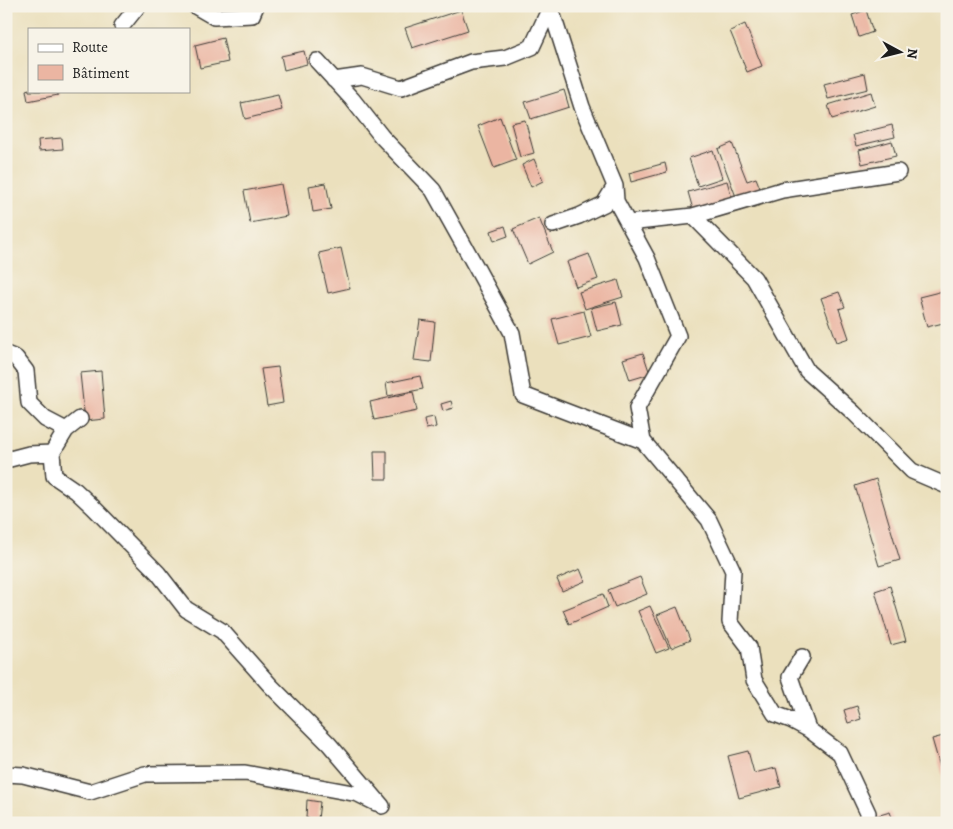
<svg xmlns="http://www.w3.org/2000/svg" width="953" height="829" viewBox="0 0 953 829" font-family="Alegreya,serif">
<rect width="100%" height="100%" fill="#f7f3e8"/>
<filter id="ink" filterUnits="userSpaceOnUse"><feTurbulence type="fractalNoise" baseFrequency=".02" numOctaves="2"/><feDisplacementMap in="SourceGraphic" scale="10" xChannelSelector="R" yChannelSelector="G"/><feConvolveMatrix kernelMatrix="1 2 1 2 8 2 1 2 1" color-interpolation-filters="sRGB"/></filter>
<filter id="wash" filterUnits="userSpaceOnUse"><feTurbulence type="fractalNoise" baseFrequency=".0096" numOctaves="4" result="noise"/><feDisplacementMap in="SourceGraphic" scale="20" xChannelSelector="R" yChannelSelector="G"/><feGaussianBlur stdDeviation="1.12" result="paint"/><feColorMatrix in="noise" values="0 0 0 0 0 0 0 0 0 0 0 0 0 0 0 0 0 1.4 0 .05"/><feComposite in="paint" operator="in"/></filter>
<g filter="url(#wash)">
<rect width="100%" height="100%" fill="#ebe0bd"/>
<g id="blocks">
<path fill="#ebb5a2" d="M461 10 468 30 412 48 405 28Z
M866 10 873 32 859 37 852 15Z
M745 24 762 66 747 72 730 31Z
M223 38 228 62 200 68 195 45Z
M304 51 307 64 284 70 281 56Z
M865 73 868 89 828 99 824 84Z
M29 89V91H57L58 95 28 101 26 90Z
M564 90 569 107 531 119 525 102Z
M871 92 875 106 832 119 828 105Z
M278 95 282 110 245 119 241 103Z
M500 117 516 160 494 168 478 126Z
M525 120 534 153 520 157 511 123Z
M892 125 895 137 856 146 853 135Z
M62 138 63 149 39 151 38 140Z
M892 141 896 156 862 164 859 150Z
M732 143 747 181 756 178 762 193 738 202 718 149Z
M713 150 722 178 698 186 689 158Z
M534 159 543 181 531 187 522 165Z
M665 163 667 172 631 182 629 173Z
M727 181 733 202 694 213 688 192Z
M326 183 331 209 313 212 309 186Z
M281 184 287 216 250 223 244 191Z
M539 218 553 252 528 264 513 229Z
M505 226 508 236 494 241 491 231Z
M341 248 350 288 328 293 319 253Z
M589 254 598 279 576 287 567 262Z
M618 280 623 297 585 309 579 292Z
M947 290V322L927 327 919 297Z
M839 292 845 307 839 309 849 338 837 342 821 298Z
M616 302 622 325 597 331 591 308Z
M584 311 591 337 559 345 552 319Z
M420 320 435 322 431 362 414 360Z
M643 353 650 374 630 380 623 359Z
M278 367 283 403 267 406 261 369Z
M101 371 105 419 85 421 80 373Z
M420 376 423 389 388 396 386 383Z
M413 392 417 411 374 420 370 402Z
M451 401 453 408 443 411 441 404Z
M434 417 436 427 426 429 424 419Z
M374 451H387V479H375Z
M876 479 900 560 879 566 855 486Z
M580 569 585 581 562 591 557 579Z
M640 577 647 594 615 607 608 590Z
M890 586 906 641 891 645 875 591Z
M603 594 608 607 569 624 563 610Z
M650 606 669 648 656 653 638 611Z
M677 607 690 640 671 648 657 615Z
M857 706 861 719 848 723 844 710Z
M947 735V787H946L932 739Z
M748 751 754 773 776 768 781 787 739 798 728 756Z
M307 800 320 802 318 819 306 818Z
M890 812 894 823H875L873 817Z"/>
</g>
</g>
<g filter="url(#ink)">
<use href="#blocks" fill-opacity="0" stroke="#3b3934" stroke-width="1"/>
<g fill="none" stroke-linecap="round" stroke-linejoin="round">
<defs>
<path id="street" d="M195 6 214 17 252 15 256 6
M550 6 582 107 615 186 616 201 647 258 678 336 637 408 643 441
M122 26 138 6
M317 61 352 99 382 137 433 190 476 267 512 333 523 395 643 441 709 520 733 571 730 622 749 647 754 680 775 714 791 720 808 729
M334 80 362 76 401 88 471 62 505 58 532 47 550 8
M693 216 782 190 898 172
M628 223 693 216 754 278 807 371 854 413 912 471 947 486
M553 225 579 216 604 204 615 186
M6 354 16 358 26 371 29 403 45 419 66 430
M52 453 54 476 76 491 93 507 158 573 186 609 222 631 270 685 329 744 382 806
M6 460 29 454 52 453 66 430 80 419
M802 657 790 677 808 729 840 753 868 813
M6 774 23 775 90 792 145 774 245 773 358 794 376 803"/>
</defs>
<use href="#street" stroke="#3b3934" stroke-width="18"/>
<use href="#street" stroke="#fff" stroke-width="15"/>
</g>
</g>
<rect width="953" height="829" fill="none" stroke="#f7f3e8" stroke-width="25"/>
<rect x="28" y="28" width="162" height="65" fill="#f7f3e8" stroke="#9f9d96"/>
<rect x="38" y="44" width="25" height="8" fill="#ffffff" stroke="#9f9d96"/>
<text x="72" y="52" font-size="15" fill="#1c1c1c">Route</text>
<rect x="38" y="65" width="25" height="15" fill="#ebb5a2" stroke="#9f9d96"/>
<text x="72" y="78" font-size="15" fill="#1c1c1c">Bâtiment</text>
<g transform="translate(900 52) rotate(97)" stroke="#f7f3e8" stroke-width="4" paint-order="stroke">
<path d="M0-4L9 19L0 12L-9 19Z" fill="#1c1c1c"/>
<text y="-8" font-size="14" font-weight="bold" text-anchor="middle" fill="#1c1c1c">N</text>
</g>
</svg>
